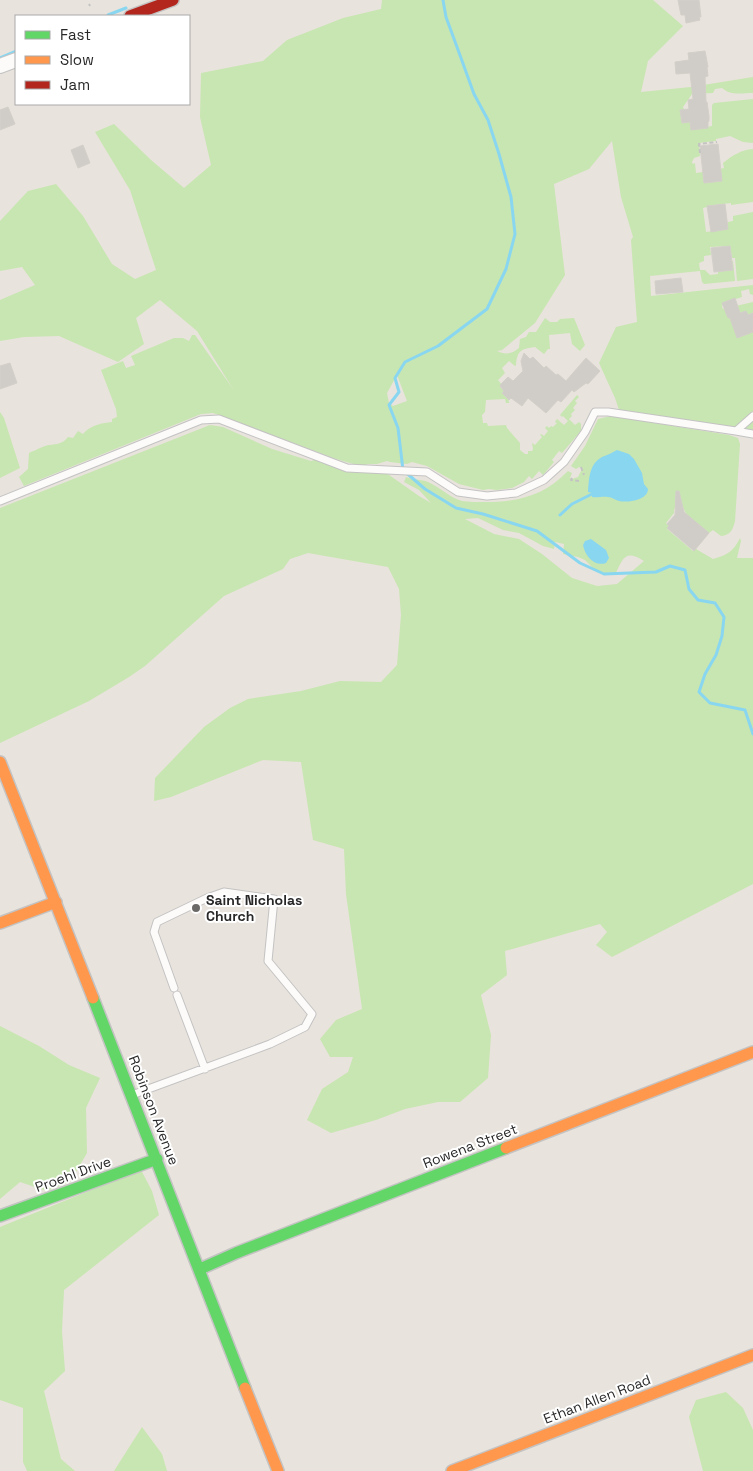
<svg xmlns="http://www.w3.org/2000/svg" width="753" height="1471" viewBox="0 0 753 1471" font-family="'Space Grotesk',sans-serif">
<rect width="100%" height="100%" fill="#e8e3dc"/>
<path fill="#c8e6b1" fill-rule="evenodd" d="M382 0H653L683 26 648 61 641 92 691 87 753 77V93C741 93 731 96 722 88L715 89 713 93 692 94 683 107 684 109 680 110 682 123 690 122 691 130 712 126V105L714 103 753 99V143L743 142 730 136 716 139V141L699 143 700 156 694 158 692 162 693 164 695 163 696 173 703 172 704 183 722 181 720 169 724 168 723 163C733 155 741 150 753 149V202L731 205V203L707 206V207L703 208 706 232 728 229V222L733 221V216L753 212V279L737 281 735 258H732L730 246 710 247 711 255 704 256V261L699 263 700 270H705L710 275 718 274V272L733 270 732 261H733L735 281 704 284 702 282 700 271 650 276 651 296 753 285V295L750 294 749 289 741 291 742 297 723 303 722 307 723 309 753 302V430L742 432 620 413 615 398 599 363 616 327 637 322 631 240 633 237 621 197 612 141 589 169 554 184 565 275 535 323 502 350 497 351C505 355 512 354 519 348L520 339 526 337 529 332H536L545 318 550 322H557L560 319 574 318 585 345 580 351 572 344 570 333 549 335 550 349H548L544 354 535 347C522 349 517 350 516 365L515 366 509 361 502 368 505 373 498 380 502 385 500 387C505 391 509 397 509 403H506L505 399 486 400 485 412 482 415 483 423H487L488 426 506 425 507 428 520 443V450L525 454H528V451H532L533 449 532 443 535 445 542 437 540 435 541 434 544 436 548 431 545 428 547 426 549 428 551 426 553 427 557 423 555 422 557 419 564 425 568 421 563 416 562 417 560 415 577 395 579 397 575 401 577 403 573 408 575 410 571 414 572 416 569 419 575 425 579 422 581 424V431L562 453 559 451 552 460 554 462 543 475 539 471 532 479 529 476 524 482 512 488 497 490 489 489 483 490 459 484 427 466 412 462 407 464 390 462 387 461 377 464H367L366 469 382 470 419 496 431 503 419 490 404 482 406 477C413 480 421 479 428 482 440 487 450 498 462 501 469 502 477 502 485 502 518 502 544 496 568 471L572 473 570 478 572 479 578 477 581 471V468L579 467 576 469 571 466 585 446 598 419 611 416 729 435 738 438 740 444 735 521C733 529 731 535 721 536L713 530 709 533 687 515 682 506 677 504 674 510V513L666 523 669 526 667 529 693 551 696 549 713 559C727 555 733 552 740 538L741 541 737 558H753V884L612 957 596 945 607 932 600 924 505 951 507 975 481 995 491 1035 488 1078 460 1102H438L405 1109 376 1120 331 1133 307 1120 322 1089 348 1072 353 1057H330L320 1039 336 1020 362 1009 346 894 344 849 313 840 301 762 263 760 171 797 154 801 155 778 204 727 230 708 248 699 301 691 340 681 381 682 397 665 401 615 399 589 388 567 308 553 290 559 283 569 224 596 145 666 129 677 89 701 0 743V508L210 425 223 427 272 449 311 461 321 458 347 468H366L361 465H357L336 459 213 413 201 414 24 486 19 477 28 469 29 453C36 450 43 446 49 445 57 444 63 444 68 437L73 438 78 431 83 434C90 425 103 423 112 422V419L117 417 116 409 101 370 123 361 126 368 135 365 131 356 174 338H183L189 341 192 335H195L233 389 197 331 160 300 136 318 144 344 118 362 59 336 24 337 0 341V300L35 285 22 267 0 271V221L28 191 56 184 83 216 112 264 135 279 156 270 130 190 95 132 114 124 151 160 184 188 211 165 200 117 201 73 263 61 287 40 343 18 381 9ZM397 375 407 401 393 406 389 403 387 393ZM478 518 503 530 519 533 543 546 554 549 555 542 564 544 563 554 578 557 585 560 597 572 610 575H615C623 558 625 549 644 561L617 584 597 586 572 578 542 554 519 539 494 534 465 519Z
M0 412 4 418 20 468 0 478Z
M0 1026 39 1046 69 1065 100 1078 86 1108 87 1153 70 1182 47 1191 20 1182 0 1199Z
M141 1170 152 1191 159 1215 64 1290 62 1331 65 1371 44 1391 61 1459 75 1471H27L23 1462V1408L0 1400V1227Z
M726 1392 743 1408 753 1430V1471H703L689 1417 696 1400Z
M142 1427 162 1454 167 1471H114Z"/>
<path fill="#89d6f1" d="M617 450 629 454 634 459 642 473 644 484 648 489C648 500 628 503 619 501 615 500 612 497 608 497 602 496 599 498 592 497V493L588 492C589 479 589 464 602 457 607 455 612 453 617 450Z
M591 539 606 550 609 558 606 563C594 567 585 556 583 545L585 541Z"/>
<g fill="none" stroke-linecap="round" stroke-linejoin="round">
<path stroke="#89d6f1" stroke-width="3" d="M443 0 446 17 461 58 474 94 488 120 499 154 511 197 515 234 506 269 487 309 438 346 405 362 395 378 399 392 389 405 398 428 403 470 425 489 456 508 483 514 537 531 580 563 604 574 656 572 670 566 685 570 689 589 698 600 715 603 724 617 722 636 716 655 705 674 699 692 710 703 745 710 753 734
M108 15 126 8
M0 58 16 51
M560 515 572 504 592 494"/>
</g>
<path fill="#d0cdc8" stroke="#d3cfc9" d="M678 0H699L701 17H699L700 20 686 23 685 15H681Z
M705 51 708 67H707L708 76 705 77 706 102H707L709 116V121L708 122V128L691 130 690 122 682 123 680 110 689 109 688 100 693 99 690 73 676 74 675 62 689 60 688 53Z
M8 107 15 124 0 130V110Z
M718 144 722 181 704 183 700 146Z
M83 145 90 163 78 168 71 150Z
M725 204 728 229 711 232 707 206Z
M730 246 733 270 714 272 711 248Z
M681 278 683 292 656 294 655 281Z
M735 298 740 313 746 311 748 315 753 313V332L737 338 730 318H728L722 303Z
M524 353 530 359 533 357 544 368 546 366 556 375 558 374 566 381 586 358 600 371 588 384 586 383 574 392 572 390 561 402 558 400 546 413 528 398 522 406 511 398 509 400 502 393 504 391 500 386 501 384 508 377 513 381 523 371 521 361Z
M10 363 17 383 0 389V366Z
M676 491H679L684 512 709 533 694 551 667 528 669 526 667 524 675 515Z"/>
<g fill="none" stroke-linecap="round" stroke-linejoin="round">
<defs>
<path id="lane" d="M736 431 753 434
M0 501 201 420 219 419 347 468 427 472 458 492 487 496 516 493 544 480 564 462 585 432 595 412H608L736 431 753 416
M177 995 205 1069
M132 1095 270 1044 305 1027 312 1014 268 961 274 899 224 892 207 898 157 922 154 932 174 988"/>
<path id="street" d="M0 66 16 60"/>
<path id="fast" d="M93 998 245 1388
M0 1216 157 1159
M200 1269 236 1253 506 1148"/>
<path id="slow" d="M0 762 93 998
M0 923 56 902
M506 1148 753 1052
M245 1388 278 1471
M452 1471 753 1355"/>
<path id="jam" d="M130 16 173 0"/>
</defs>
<use href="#lane" stroke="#c4c3c3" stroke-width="9"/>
<use href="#street" stroke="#c4c3c3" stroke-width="16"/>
<use href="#fast" stroke="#c4c3c3" stroke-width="14"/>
<use href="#slow" stroke="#c4c3c3" stroke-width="14"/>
<use href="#jam" stroke="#c4c3c3" stroke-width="14"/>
<path stroke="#c4c3c3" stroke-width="2" stroke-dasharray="4 2.5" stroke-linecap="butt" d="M89 4 90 6
M700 153 699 144 717 142
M581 467 584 475
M572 478 571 480 579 481"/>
<use href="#lane" stroke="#fcfbfa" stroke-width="7"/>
<use href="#street" stroke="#fcfbfa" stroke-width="14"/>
<use href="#fast" stroke="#63d668" stroke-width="11"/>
<use href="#slow" stroke="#ff974d" stroke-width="11"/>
<use href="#jam" stroke="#b3261e" stroke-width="11"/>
</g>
<circle fill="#6b6967" stroke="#fff" stroke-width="2" cx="196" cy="908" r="5"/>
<g text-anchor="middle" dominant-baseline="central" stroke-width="4" stroke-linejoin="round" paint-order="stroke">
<g font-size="14" font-weight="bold" fill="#282828" stroke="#fff" text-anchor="start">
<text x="206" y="900">Saint Nicholas<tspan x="206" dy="16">Church</tspan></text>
</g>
<g font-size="14" fill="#282828" stroke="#fff">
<text transform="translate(154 1110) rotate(69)">Robinson Avenue</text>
<text transform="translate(470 1146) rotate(-21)">Rowena Street</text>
<text transform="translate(73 1174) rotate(-20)">Proehl Drive</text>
<text transform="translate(597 1399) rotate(-21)">Ethan Allen Road</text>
</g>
</g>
<rect x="15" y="15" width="175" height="90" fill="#ffffff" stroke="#a9a9a9"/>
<rect x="25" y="31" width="25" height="8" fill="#63d668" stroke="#a9a9a9"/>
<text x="60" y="40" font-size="15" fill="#282828">Fast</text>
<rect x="25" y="56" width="25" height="8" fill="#ff974d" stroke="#a9a9a9"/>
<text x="60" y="65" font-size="15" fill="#282828">Slow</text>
<rect x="25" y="81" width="25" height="8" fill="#b3261e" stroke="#a9a9a9"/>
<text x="60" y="90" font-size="15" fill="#282828">Jam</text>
</svg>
